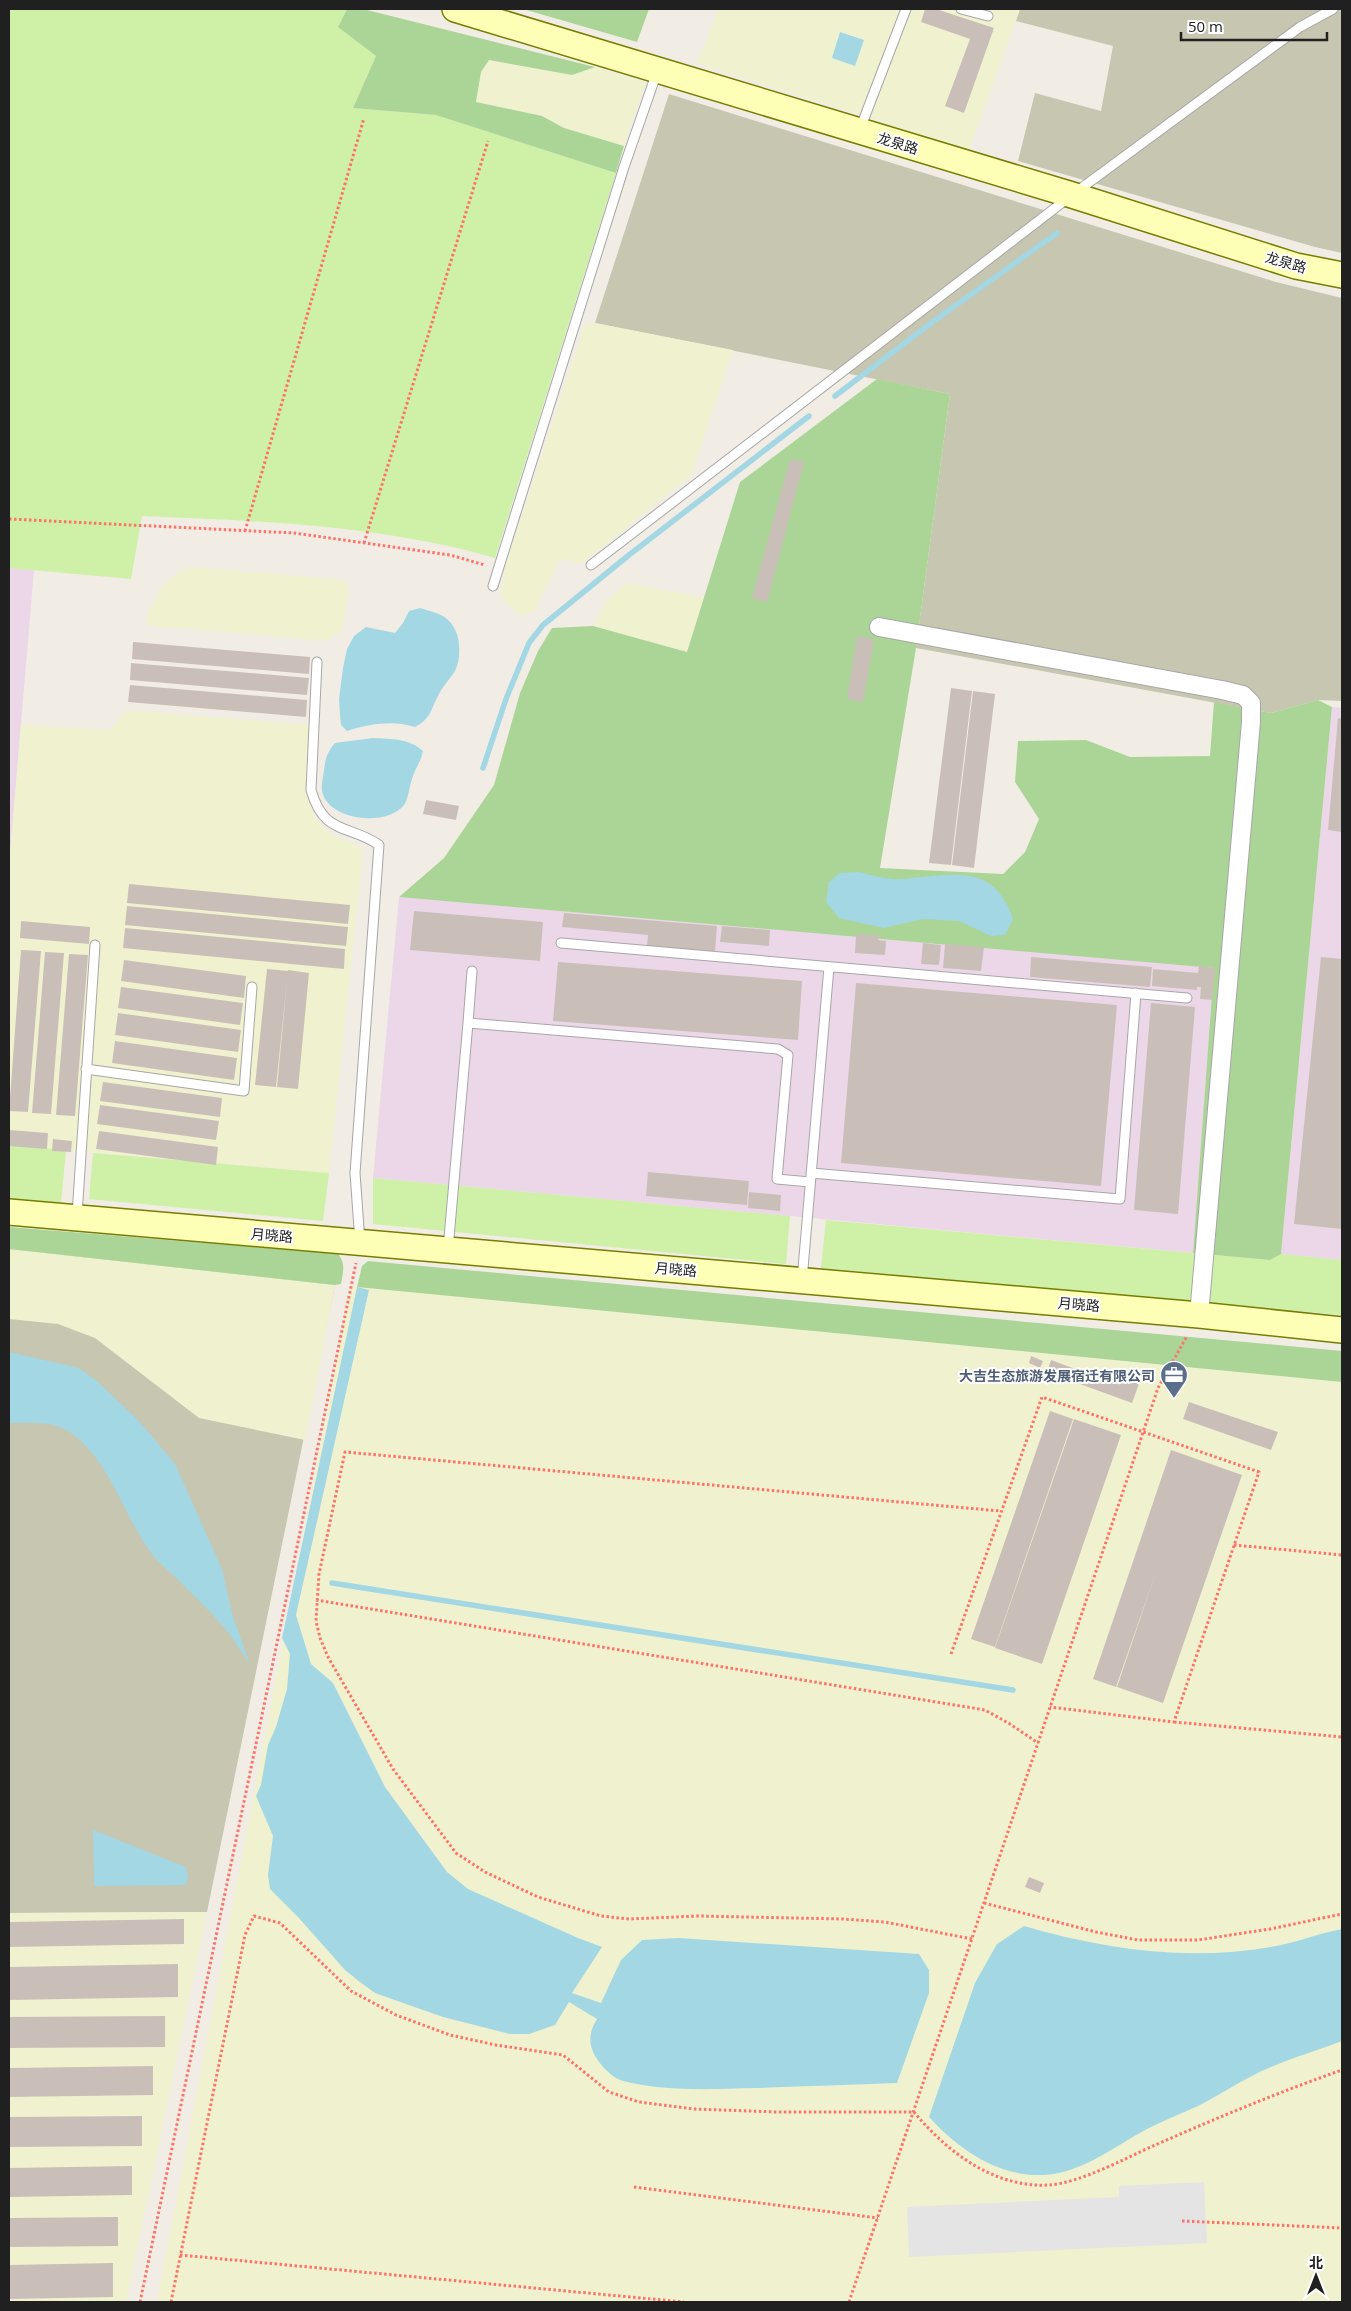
<svg xmlns="http://www.w3.org/2000/svg" width="1351" height="2311" viewBox="0 0 1351 2311" font-family="'Open Sans','Noto Sans SC',sans-serif">
<rect width="100%" height="100%" fill="#f1ede5"/>
<path fill="#ebd7e8" d="M9 568 34 570 9 867Z
M1332 707 1342 708V1260L1281 1254Z
M399 897 1215 967 1193 1253 373 1178Z"/>
<path fill="#c7c6b0" d="M1020 9H1342V253L1315 247 1018 161 1035 93 1101 111 1113 46 1016 21Z
M669 94 1276 282 1342 298V701L1318 700 1271 713 916 648 950 394 595 323Z
M9 1249 335 1285 207 1912 9 1913Z"/>
<path fill="#f0f2cf" d="M719 9H1020L969 150 697 63Z
M489 60 572 75 595 67 646 82 624 146 564 128 542 116 476 102 481 72Z
M595 323 733 350 691 475 582 563 560 559 535 610 523 615 513 610 501 597 505 567 585 324Z
M191 567 336 579 347 582 349 589 342 631 327 640H317L146 625 149 611 162 587 180 571Z
M627 583 704 598 687 652 593 626 606 601Z
M127 710 312 725 309 800 311 808 320 825 329 833 342 840 356 844 363 851 329 1173 9 1145V867L21 725 110 730Z
M9 1249 335 1285 305 1440 199 1418 95 1338 58 1324 9 1319Z
M351 1286 1342 1382V2302H157Z
M207 1912 126 2302H9V1913Z"/>
<path fill="#cef0a7" d="M9 9H347L338 27 376 56 353 108 436 115 616 173 495 558C380 525 261 521 142 516L131 579 9 568Z
M9 1145 66 1150 61 1204 9 1199Z
M93 1153 329 1173 323 1221 89 1199Z
M373 1178 790 1216 786 1264 373 1224Z
M826 1220 1270 1260 1281 1254 1342 1260V1315L821 1268Z"/>
<path fill="#abd596" d="M347 9H363L595 67 572 75 489 60 481 72 476 102 542 116 564 128 624 146 616 173 436 115 353 108 376 56 338 27Z
M523 9H649L637 42Z
M877 379 950 394 916 648 880 868 1003 874 1025 852 1039 819 1015 782 1018 741 1086 740 1130 757 1210 756 1214 702 1271 713 1318 700 1332 707 1281 1254 1270 1260 1193 1253 1214 968 399 897 444 858 494 785 520 693 538 651 552 628 593 626 687 652 740 482Z
M9 1227 338 1254C346 1263 343 1272 341 1284L335 1285 9 1249Z
M368 1261 1342 1351V1382L357 1287 362 1266Z"/>
<path fill="#e4e4e4" d="M1204 2182 1207 2243 909 2257 907 2207 1119 2197V2186Z"/>
<path fill="#a2d7e3" d="M840 32 864 40 855 66 832 58Z
M420 608C429 611 441 613 448 620 461 631 462 657 455 671 450 679 443 686 439 694 430 710 432 718 415 727 391 720 370 724 347 731L341 725 340 715 339 699 343 668 347 649 354 636 366 627 395 633 403 623 409 611Z
M373 738C391 739 409 738 423 751 421 762 415 768 412 779 409 787 409 797 404 805 387 827 328 821 322 791 321 785 323 777 324 771 325 760 327 752 335 743Z
M859 872C874 876 888 880 904 879 952 875 994 862 1013 919L1005 935 991 936 959 921 923 919 884 928 839 918 826 902 829 882 840 873Z
M357 1287 369 1290 296 1615 311 1664 333 1683 385 1787 447 1872 468 1889 578 1938 602 1947 572 1993 601 2003 621 1960 642 1940 678 1938 919 1954 929 1970V1993L897 2083C850 2085 803 2086 756 2088 712 2089 667 2092 623 2081 616 2079 610 2074 605 2069 590 2053 585 2038 597 2019L569 2002 555 2025 529 2034H510L443 2017 406 2004 375 1993 360 1982 345 1970 298 1917 270 1889 268 1875 273 1836 256 1796 261 1785 268 1745 276 1727 287 1689 290 1654 282 1638Z
M9 1352 79 1368 98 1382 140 1422 175 1464 222 1569 233 1617 250 1664C241 1652 233 1637 223 1626 210 1611 195 1597 181 1583 170 1571 158 1563 149 1550 123 1513 111 1465 74 1435 55 1420 32 1423 9 1423Z
M93 1830 186 1867 188 1876 186 1885 94 1886Z
M1024 1926C1107 1950 1190 1962 1276 1946 1298 1942 1320 1933 1342 1929V2041C1319 2050 1294 2057 1271 2067 1246 2077 1222 2094 1198 2106 1183 2113 1167 2119 1153 2126 1118 2143 1083 2174 1043 2175 998 2177 958 2149 929 2117L975 1983 997 1944Z"/>
<g fill="none" stroke-linecap="round" stroke-linejoin="round">
<path stroke="#a2d7e3" stroke-width="5.5" d="M835 396 931 323 1057 233
M483 768 506 699 529 643 543 625 629 555 809 416
M332 1583 1013 1690"/>
</g>
<path fill="#cabfb8" d="M925 9H936L994 28 964 113 945 106 970 39 921 22Z
M790 459 804 462 767 602 752 598Z
M857 636 874 639 863 702 847 699Z
M133 642 310 657 309 674 132 659Z
M131 663 309 678 307 695 130 680Z
M130 685 307 700 306 717 128 702Z
M951 688 972 691 951 865 929 863Z
M973 691 995 694 974 868 952 865Z
M1338 718 1342 719V832L1328 830Z
M426 800 459 806 456 820 423 814Z
M129 884 350 905 348 924 127 903Z
M127 906 348 927 346 946 125 925Z
M414 911 543 922 540 961 410 950Z
M564 913 717 926 715 952 647 946 648 935 562 927Z
M21 921 90 927 89 944 20 938Z
M722 926 770 930 769 946 720 942Z
M125 928 345 949 344 969 123 948Z
M856 934 879 935 878 940 886 941 885 955 855 953Z
M923 943 941 945 939 965 921 964Z
M945 944 984 947 981 971 943 968Z
M21 950 41 951 28 1112 9 1111Z
M45 952 64 953 51 1114 32 1113Z
M69 954 88 955 75 1116 56 1115Z
M1031 957 1152 967 1150 987 1030 977Z
M1321 957 1342 959V1229L1294 1224Z
M124 960 246 976 244 998 121 981Z
M558 962 802 981 798 1040 553 1021Z
M1199 966 1215 968 1212 1000 1200 999 1201 987H1197V990L1152 986 1153 969 1198 973Z
M267 969 288 971 276 1087 255 1085Z
M288 970 309 973 298 1089 277 1087Z
M856 983 1117 1005 1101 1186 841 1163Z
M121 987 243 1003 240 1025 118 1008Z
M1151 1003 1195 1007 1178 1214 1134 1210Z
M118 1013 241 1030 238 1052 115 1035Z
M115 1041 237 1058 234 1080 112 1063Z
M103 1082 222 1098 220 1117 100 1101Z
M100 1105 219 1121 216 1140 97 1124Z
M9 1130 48 1133 47 1149 9 1146Z
M99 1131 218 1147 216 1165 96 1149Z
M53 1139 72 1141 71 1152 52 1151Z
M648 1172 749 1181 747 1205 646 1196Z
M749 1192 781 1195 780 1211 748 1208Z
M1031 1356 1043 1361 1040 1368 1029 1363Z
M1051 1360 1097 1377 1099 1370 1139 1384 1132 1403 1047 1372Z
M1189 1402 1278 1432 1271 1450 1183 1419Z
M1050 1411 1073 1419 995 1647 971 1639Z
M1074 1419 1121 1435 1042 1664 995 1648Z
M1171 1450 1242 1475 1163 1703 1117 1687 1156 1572 1116 1687 1093 1679Z
M1029 1877 1044 1883 1040 1893 1025 1887Z
M184 1919V1944L9 1947V1922Z
M178 1964V1997L9 2000V1967Z
M165 2016V2047L9 2048V2017Z
M153 2066V2095L9 2097V2068Z
M142 2116V2146L9 2147V2117Z
M132 2166V2195L9 2197V2168Z
M118 2217V2246L9 2247V2218Z
M113 2263V2297L9 2299V2265Z"/>
<g fill="none" stroke-linecap="round" stroke-linejoin="round">
<defs>
<path id="lane" d="M961 9 988 16
M860 129 906 9
M591 565 1072 195 1300 27 1333 9
M493 586 624 167 657 72
M317 662 311 790C324 836 349 824 379 845L355 1173 360 1242
M561 943 1187 998
M472 971 468 1023 778 1049 788 1055 777 1179 810 1182
M86 1069 244 1091 252 987
M811 1173 1120 1199 1136 993
M77 1215 95 945
M448 1249 468 1023
M802 1280 829 967"/>
<path id="street" d="M879 627 1222 690 1243 695 1251 703V722L1199 1315"/>
<path id="secondary" d="M455 9 1072 195 1296 266 1342 275
M9 1212 1199 1315 1342 1330"/>
</defs>
<use href="#lane" stroke="#a7a7a7" stroke-width="11"/>
<use href="#street" stroke="#a7a7a7" stroke-width="20"/>
<use href="#secondary" stroke="#757e00" stroke-width="28"/>
<path stroke="#ff7269" stroke-width="3" stroke-dasharray="2.5 2.5" stroke-linecap="butt" d="M9 519 294 533 450 555 485 565
M245 531 364 118
M364 543 488 141
M1234 1545 1342 1555
M316 1600 985 1710 1010 1724 1038 1743
M951 1654 1042 1397 1259 1472 1174 1722 1050 1707
M1174 1722 1342 1737
M984 1903 1096 1932 1138 1940H1198L1270 1929 1342 1914
M972 1939 885 1922 843 1919 698 1916 629 1919 601 1916 538 1897 485 1872 456 1853 393 1769 328 1657 320 1638 316 1621 319 1574 345 1452 1000 1511
M634 2187 878 2218
M1182 2221 1342 2228
M180 2255 684 2302
M140 2302 356 1263
M171 2302 245 1935 254 1916 280 1923 351 1991 396 2015 450 2035 496 2045 563 2055 609 2092 639 2102 694 2109 777 2112H914C947 2152 994 2188 1049 2185 1080 2183 1126 2158 1155 2145 1217 2118 1279 2092 1342 2070
M849 2302 1158 1388 1187 1336"/>
<use href="#lane" stroke="#fff" stroke-width="9"/>
<use href="#street" stroke="#fff" stroke-width="18"/>
<use href="#secondary" stroke="#feffb6" stroke-width="25"/>
</g>
<defs>
<symbol id="office-pin" viewBox="-11 -11 22 30"><path d="M0 17L-7.5 6A9.5 9.5 0 1 1 7.5 6Z" fill="#5c6f8a" stroke="#fff"/><path d="M-6-3h4V-5.5h4V-3h4V5H-6ZM-1-4.5V-3h2v-1.5ZM-6 0V1H6V0Z" fill="#fff"/></symbol>
</defs>
<g fill-rule="evenodd">
<use href="#office-pin" x="1158" y="1359" width="32" height="43"/>
</g>
<g text-anchor="middle" dominant-baseline="central" stroke-width="4" stroke-linejoin="round" paint-order="stroke">
<g font-size="14" fill="#202020" stroke="#fff">
<text transform="translate(898 143) rotate(17)">龙泉路</text>
<text transform="translate(1286 262) rotate(16)">龙泉路</text>
<text transform="translate(272 1235) rotate(5)">月晓路</text>
<text transform="translate(676 1269) rotate(5)">月晓路</text>
<text transform="translate(1079 1304) rotate(5)">月晓路</text>
</g>
<g font-size="14" font-weight="bold" fill="#4e5e75" stroke="#fff" text-anchor="end">
<text x="1155" y="1375">大吉生态旅游发展宿迁有限公司</text>
</g>
</g>
<rect width="1351" height="2311" fill="none" stroke="#202020" stroke-width="20"/>
<g transform="translate(1316 2276)" stroke="#ffffff" stroke-width="4" paint-order="stroke">
<path d="M0-4L9 19L0 12L-9 19Z" fill="#202020"/>
<text y="-8" font-size="14" font-weight="bold" text-anchor="middle" fill="#202020">北</text>
</g>
<path d="M1181 32v8h146v-8" fill="none" stroke="#202020" stroke-width="2.5"/>
<text x="1188" y="32" font-size="15" fill="#202020" stroke="#ffffff" stroke-width="4" paint-order="stroke">50 m</text>
</svg>
